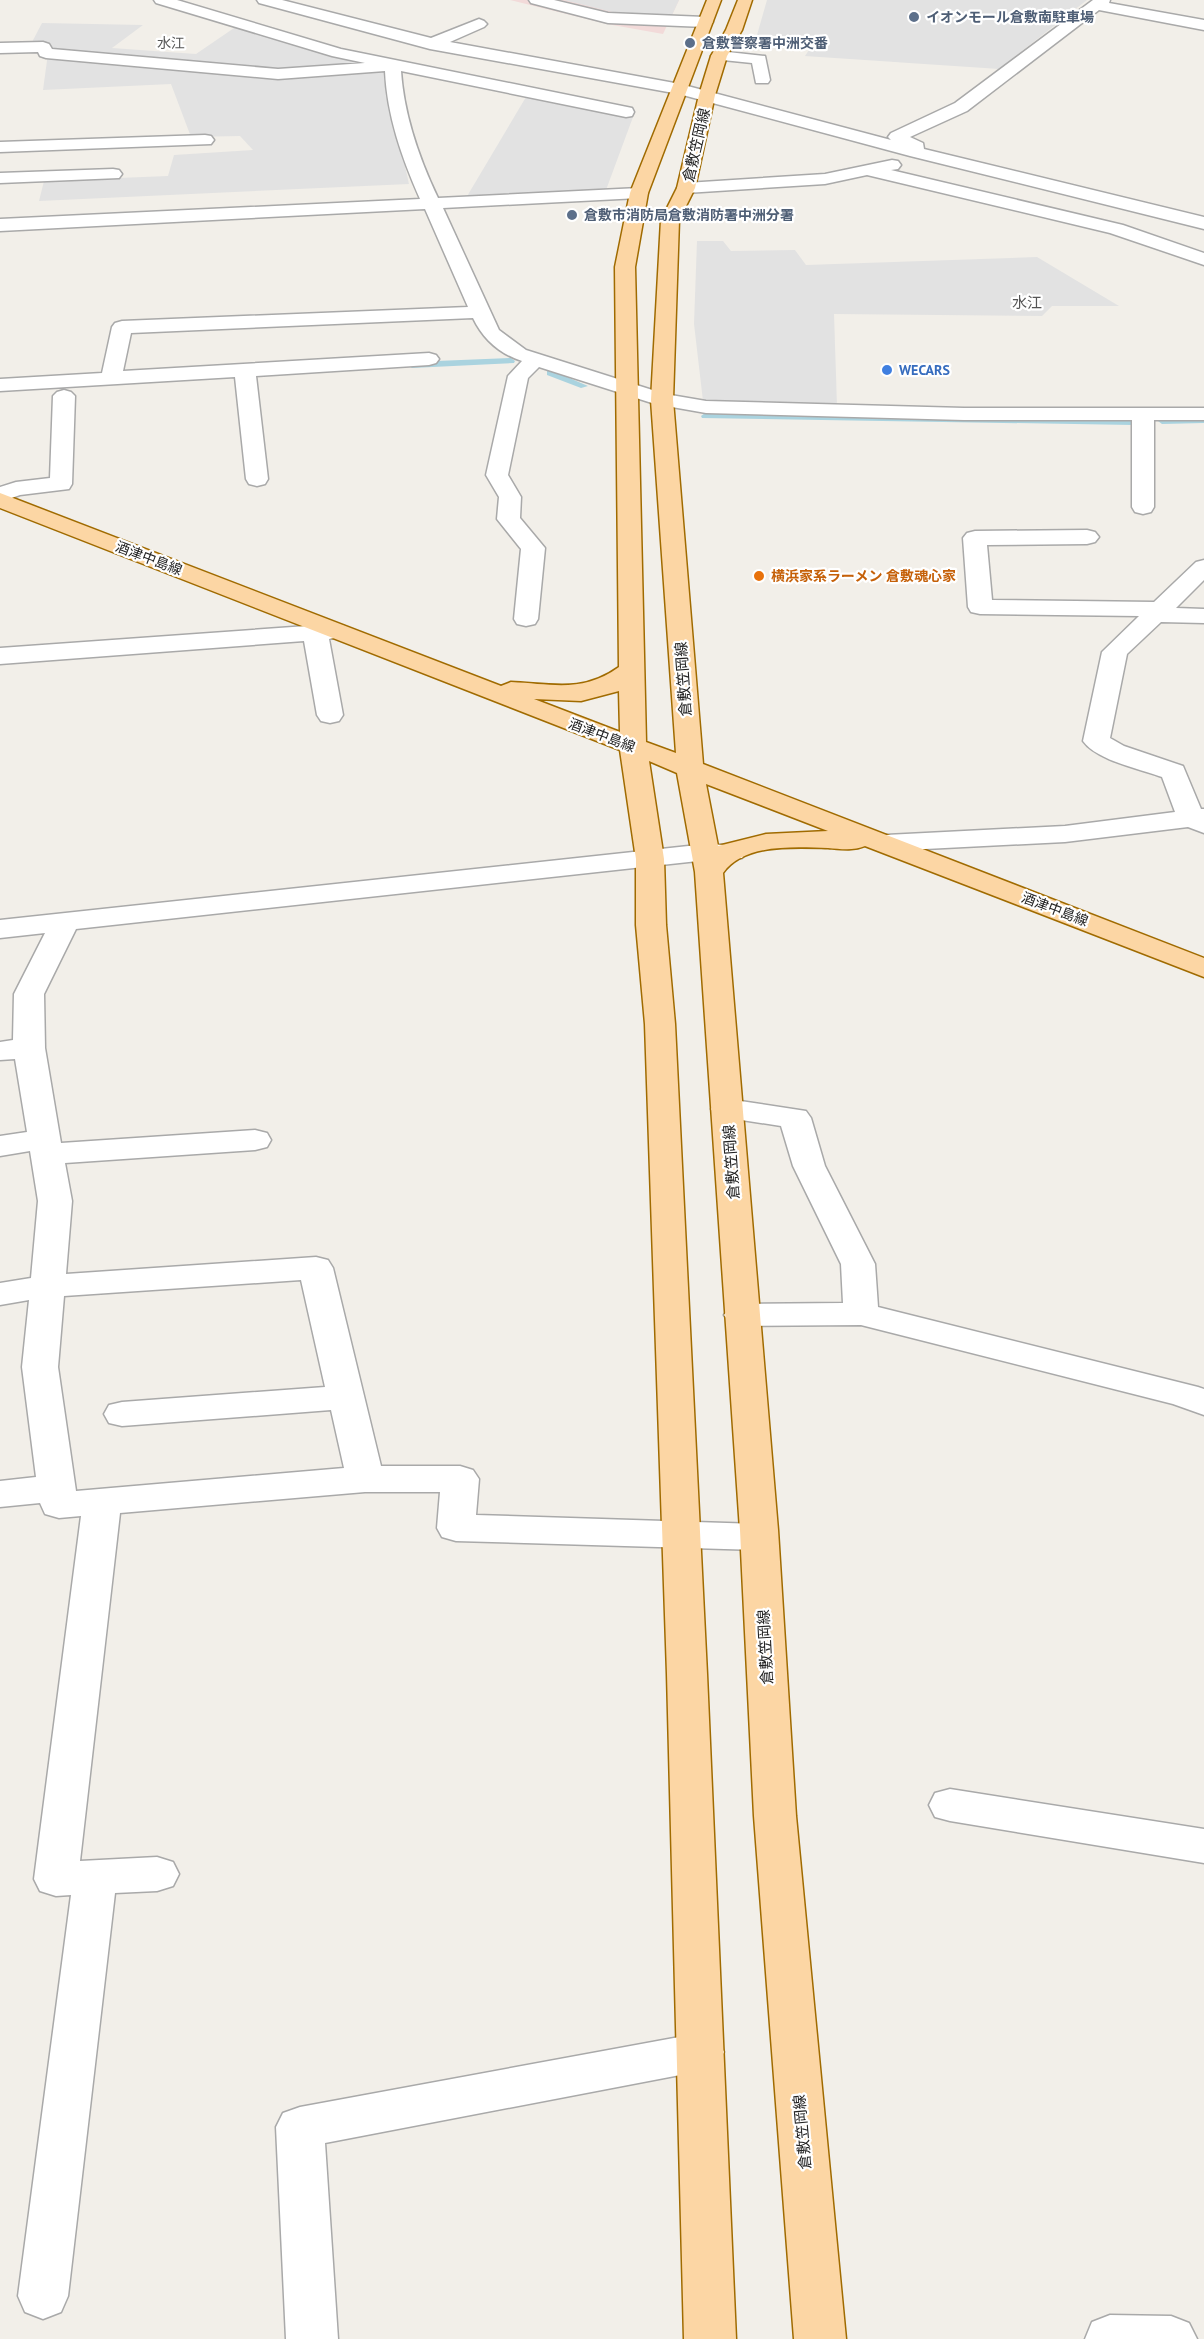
<svg xmlns="http://www.w3.org/2000/svg" width="1204" height="2339" viewBox="0 0 1204 2339" font-family="'PT Sans','Noto Sans JP',sans-serif">
<rect width="100%" height="100%" fill="#f2efe9"/>
<path fill="#f2dad9" d="M510 0H679L663 34 607 24Z"/>
<path fill="#e2e2e2" d="M564 0H679L672 15 616 13Z
M767 0H1087L999 69 805 56 817 38 757 35Z
M42 23 143 25 112 48 196 54 237 26 383 68 409 184 39 201 44 181 168 176 174 155 253 150 240 136 191 137 171 84 43 90 49 46 31 44Z
M526 97 633 117 606 190 466 198Z
M697 241H723L731 251 795 250 806 265 1037 257 1119 306H1052L1042 316 834 314 837 406 703 401 694 324Z"/>
<g fill="none" stroke-linecap="round" stroke-linejoin="round">
<path fill="#aad3df" fill-rule="evenodd" d="M511 358 515 361 514 363 412 368 408 365 412 362Z
M547 371H553L588 386 581 388 547 375Z
M705 413 1133 419 1137 422 1133 425 702 418 701 416Z
M1204 417V423L1162 424 1158 421 1162 418Z"/>
<defs>
<path id="minor" d="M154 0H177L341 49 632 108 634 112 632 116 626 117 401 71C404 115 419 158 438 198L639 188 645 189 648 193 645 197 639 198 443 208 499 330 526 350 665 394 706 401 964 408H1204V420H1154V507L1151 512 1143 514 1135 512 1132 507V420H964L706 413 655 404 539 367 528 378 508 475 521 497 520 518 545 548 538 619 535 624 526 626 517 624 514 619 521 549 497 519 499 497 486 475 508 376 522 361C500 354 483 339 473 318L131 333 123 371 429 353 436 355 439 359 436 363 429 365 256 376 268 479 265 484 257 486 249 484 246 479 235 377 0 391V379L102 373 112 327 115 323 122 321 468 307 425 209 0 231V219L420 199C402 158 387 116 385 71L278 79 46 58 40 56 38 52 0 53V43L43 42 49 44 52 49 278 69 365 63 332 56 156 3Z
M257 0H282L431 38 479 19 484 21 487 24 484 27 450 42 680 84 891 140 888 137 891 133 955 103 1093 0H1110L1109 3 1204 20V30L1099 10 967 111 910 137 923 143 924 149 1204 217V229L910 156 679 94 430 49 259 3Z
M529 0H554L608 13 705 17 713 22 705 27 608 23 531 3Z
M719 51 765 56 770 80 768 83H756L752 63 713 59 711 56Z
M205 135 211 136 214 140 211 144 0 152V142Z
M892 160 898 161 901 165 898 169 891 170 1123 225 1204 253V265L1110 233 867 175 825 184 686 193 680 192 677 188 680 184 686 183 825 174Z
M113 169 119 170 122 174 119 178 0 183V173Z
M64 390 71 392 75 396 72 484 69 489 20 495 0 502V487L16 482 50 478 53 396 57 392Z
M1087 530 1095 532 1099 537 1095 542 1087 544 987 545 992 600 1154 602 1196 562 1204 560V580L1176 608 1204 609V623L1161 622 1127 654 1110 738 1124 746 1183 766 1201 809H1204V833L1188 827 1065 842 886 851 876 849 872 843 876 837 886 835 1065 826 1175 812 1162 777C1140 769 1096 760 1083 741L1102 652 1139 616 980 614 971 612 968 607 963 538 967 533 975 531Z
M335 624 344 626 347 631 344 636 329 639 343 715 339 721 330 723 321 721 317 715 304 641 0 664V648Z
M707 844 742 846 746 852 742 858 707 860 76 929 44 994 45 1048 61 1143 255 1130 267 1133 271 1140 267 1147 255 1150 65 1163 72 1201 66 1274 316 1257 328 1260 333 1268 381 1466H460L473 1470 479 1479 476 1515 758 1524 772 1528 777 1537 772 1546 758 1550 456 1541 442 1537 437 1528 440 1492H365L120 1513 80 1861 157 1857 173 1862 179 1874 173 1886 157 1891 115 1893 68 2296 61 2312 43 2319 25 2312 18 2296 71 1895 56 1896 40 1891 34 1879 81 1516 59 1518 45 1514 40 1503 0 1507V1481L36 1477 22 1367 29 1300 0 1305V1283L31 1278 38 1201 30 1151 0 1156V1136L27 1132 15 1059 0 1060V1042L13 1040 14 994 45 933 0 938V920ZM301 1280 325 1387 122 1402 109 1405 104 1414 109 1423 122 1426 331 1410 344 1468 76 1491 58 1367 64 1296Z
M727 1099 806 1111 811 1118 825 1166 875 1264 878 1307 1198 1387 1204 1389V1415L1173 1404 861 1325 742 1326 730 1323 724 1315 730 1307 742 1304 843 1303 841 1264 793 1166 781 1126 716 1116 711 1109 716 1102Z
M950 1789 1204 1829V1863L950 1821 935 1817 929 1805 935 1793Z
M701 2033 717 2038 724 2052 717 2066 701 2071 325 2143 338 2339H286L276 2127 283 2113 300 2107Z
M1110 2315 1171 2316 1189 2323 1197 2339H1085L1092 2322Z"/>
<path id="major" d="M707 0H721L648 193 635 267 646 742 676 753 651 400 661 220 677 188 699 95 711 56 726 30 738 0H752L742 30 727 56 715 95 695 188 679 220 673 400 703 764 1204 958V977L865 846C854 851 840 849 828 848 795 847 744 843 723 873L778 1530 796 1816 846 2339H794L754 1816 740 1530 695 872 677 773 649 761 664 859 666 925 675 1024 707 1674 736 2339H684L667 1674 645 1024 636 925V859L620 750 0 508V493L501 686 511 682C553 684 583 693 619 667L615 267 630 193ZM619 691 620 732 534 699 581 701ZM706 784 828 831 766 834 718 846Z"/>
</defs>
<use href="#minor" stroke="#a9a9a9" stroke-width="3"/>
<use href="#major" stroke="#a06b00" stroke-width="3"/>
<use href="#minor" fill="#fff" fill-rule="evenodd"/>
<use href="#major" fill="#fcd6a4" fill-rule="evenodd"/>
</g>
<g fill="#5c6f8a" stroke="#fff" stroke-width="2">
<circle cx="914" cy="17" r="6"/>
<circle cx="690" cy="43" r="6"/>
<circle cx="572" cy="215" r="6"/>
</g>
<circle fill="#3f7fe0" stroke="#fff" stroke-width="2" cx="887" cy="370" r="6"/>
<circle fill="#e8710a" stroke="#fff" stroke-width="2" cx="759" cy="576" r="6"/>
<g text-anchor="middle" dominant-baseline="central" stroke-width="4.5" stroke-linejoin="round" paint-order="stroke">
<g font-size="14" font-weight="bold" fill="#4e5e75" stroke="#fff" text-anchor="start">
<text x="926" y="17">イオンモール倉敷南駐車場</text>
<text x="702" y="43">倉敷警察署中洲交番</text>
<text x="584" y="215">倉敷市消防局倉敷消防署中洲分署</text>
</g>
<g font-size="14" fill="#555" stroke="#fff">
<text x="171" y="43">水江</text>
</g>
<g font-size="14" font-weight="bold" fill="#366cbe" stroke="#fff" text-anchor="start">
<text x="899" y="370">WECARS</text>
</g>
<g font-size="14" fill="#222" stroke="#fff">
<text transform="translate(149 558) rotate(21)">酒津中島線</text>
<text transform="translate(602 735) rotate(21)">酒津中島線</text>
<text transform="translate(1055 909) rotate(21)">酒津中島線</text>
</g>
<g font-size="14" font-weight="bold" fill="#c56008" stroke="#fff" text-anchor="start">
<text x="771" y="576">横浜家系ラーメン 倉敷魂心家</text>
</g>
<g font-size="15" fill="#222" stroke="#fff">
<text transform="translate(696 145) rotate(-77)">倉敷笠岡線</text>
<text transform="translate(683 679) rotate(-94)">倉敷笠岡線</text>
<text transform="translate(731 1162) rotate(-94)">倉敷笠岡線</text>
<text transform="translate(765 1647) rotate(-93)">倉敷笠岡線</text>
<text transform="translate(802 2132) rotate(-95)">倉敷笠岡線</text>
</g>
<g font-size="15" fill="#555" stroke="#fff">
<text x="1027" y="302">水江</text>
</g>
</g>
</svg>
